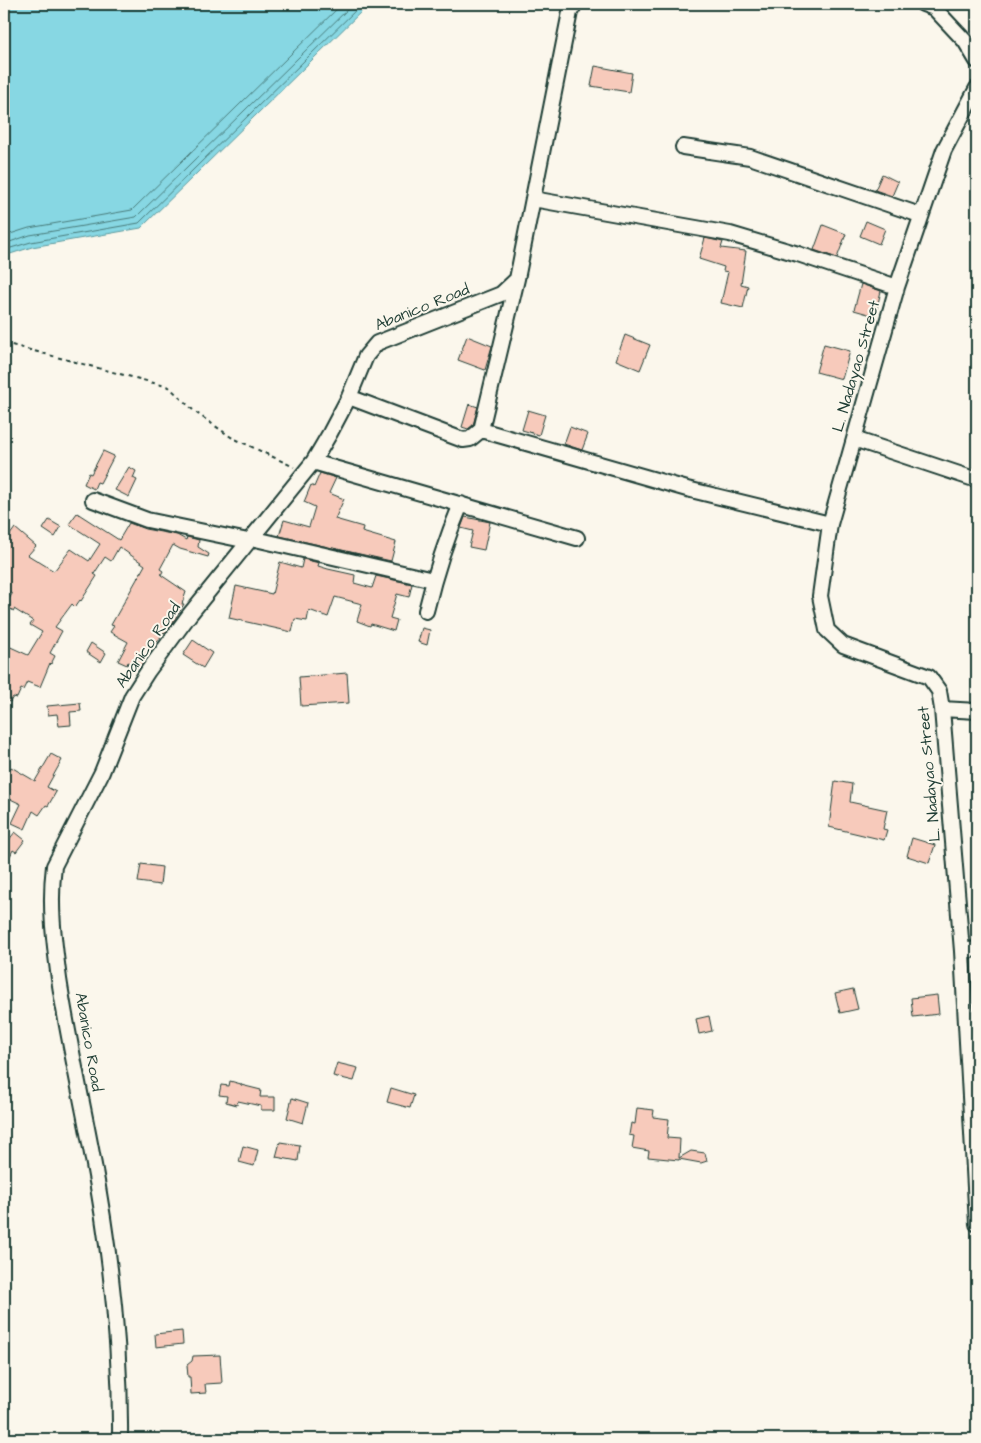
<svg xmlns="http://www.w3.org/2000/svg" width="981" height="1443" viewBox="0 0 981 1443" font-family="'Architects Daughter',sans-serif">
<rect width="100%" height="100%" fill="#fbf7ec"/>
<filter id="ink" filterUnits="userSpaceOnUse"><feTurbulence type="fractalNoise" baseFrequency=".02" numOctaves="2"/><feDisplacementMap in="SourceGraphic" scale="10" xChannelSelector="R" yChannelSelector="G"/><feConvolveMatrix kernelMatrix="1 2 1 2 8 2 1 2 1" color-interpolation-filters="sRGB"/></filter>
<g filter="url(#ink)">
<path fill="#87d7e3" stroke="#5d999d" d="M4 4H369L141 228 32 247 4 256Z"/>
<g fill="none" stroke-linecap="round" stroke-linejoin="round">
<path stroke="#497b7a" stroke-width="1" d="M4 236 29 228 132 210 342 4
M4 244 30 235 136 217 353 4
M4 250 31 242 139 223 362 4"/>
</g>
<path fill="#f7cabb" stroke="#1f3d34" d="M595 66 632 73 629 92 591 86Z
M882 174 898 182 892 196 875 190Z
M866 221 885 229 879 244 860 236Z
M823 225 846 234 837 258 814 250Z
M705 238 723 242 721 248 746 251 741 284 748 286 743 308 721 303 728 272 723 271 724 267 699 259Z
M861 284 881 291 875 316 854 310Z
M625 335 650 345 640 370 616 360Z
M467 336 492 346 485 370 458 360Z
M824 344 850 351 842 379 816 372Z
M469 404 478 407 473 425 468 429 462 427Z
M528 410 545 415 539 435 522 430Z
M570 427 588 434 582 450 564 444Z
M103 451 114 456 100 483 97 482 94 489 84 484 89 473 91 474Z
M129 467 136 471 133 478 137 480 129 497 115 490Z
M320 473 336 478 329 493 344 499 335 519 363 527 362 532 396 542 391 561 279 536 284 520 309 527 315 507 304 502 311 485 314 487Z
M77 513 119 540 129 523 145 529 177 535 186 540 187 537 199 540 198 547 209 554 208 557 180 549 173 545 160 569 163 571 161 575 186 592 182 604H184L175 619 165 633 164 632 139 668 128 662 127 665 118 661 128 642 110 632 114 626 111 625 145 565 119 547 111 561 105 557 94 574 97 576 81 601 80 600 75 607 72 604 55 627 62 631 50 653 55 656 51 664 50 663 40 687 27 682 23 690 21 689 17 698 13 697 10 702 4 699V644L28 655 42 632 30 625 33 621 14 609V611L5 606 12 594 4 590V543L15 528 36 546 28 555 54 571 71 549 89 561 100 544 69 524Z
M465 517 490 522 484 550 469 547 473 531 461 528Z
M49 520 61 527 55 537 43 529Z
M303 559 319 563 318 566 328 569 355 575 354 583 372 588 376 576 412 584 409 597 397 594 390 618 397 620 394 631 371 624 370 626 357 621 362 604 335 597 328 617 309 610 307 621 295 619 292 632 229 618 236 586 272 594 280 562 301 568Z
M422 628 430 630 427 645 418 642Z
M193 640 212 653 203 668 183 655Z
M91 643 106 653 101 662 86 652Z
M347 673 349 703 301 706 299 677Z
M80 703 81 711 70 712 71 725 59 726 57 714 48 715 47 706Z
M51 754 62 760 47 787 56 792 48 806 46 805 39 815 33 811 25 829 12 823 21 804 4 796V779L11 767 35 781Z
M835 781 852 784 850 802 887 810 883 829 887 830 884 840 829 827Z
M15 832 25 840 16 852 13 850 10 856 4 851V846Z
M912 838 935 845 929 863 907 856Z
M141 864 162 867 160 885 138 882Z
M853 989 858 1009 840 1013 835 993Z
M937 995 939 1014 913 1017 911 998Z
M709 1016 712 1031 699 1034 696 1019Z
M337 1063 358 1068 354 1081 333 1076Z
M230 1081 241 1084V1085L261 1090 260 1097H275V1110H261V1106L238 1101 237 1105 226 1102 227 1096 219 1095 221 1085 229 1086Z
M391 1088 414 1095 410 1108 387 1102Z
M292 1098 308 1103 303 1123 287 1118Z
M637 1108 654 1110 653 1117 669 1119 667 1138 680 1139 679 1158 691 1151 705 1153 707 1161 701 1163 679 1159V1160L648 1157 649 1151 632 1148 634 1136 629 1135 631 1123 635 1124Z
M280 1142 300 1145 298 1161 276 1157Z
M243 1146 258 1150 254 1166 239 1162Z
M182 1331 183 1344 156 1347 155 1334Z
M220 1355 222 1383 205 1384 206 1393 191 1394 190 1377H188L187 1365 192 1361 193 1356Z"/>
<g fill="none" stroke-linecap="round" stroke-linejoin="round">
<defs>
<path id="minor" d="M923 4 934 8 965 41 977 61
M977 88 944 150 897 287 830 524 820 596 827 630 843 645 929 677 939 691 942 709 962 951 977 1224
M683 147 750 157 920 215
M533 199 730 234 798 254 897 287
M349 397 463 440 470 439 481 430 517 279
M481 430 687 489 830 524
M854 439 977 480
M313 462 577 538
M93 500 147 520 248 541
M251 538 433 580
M426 611C435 574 446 539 461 504
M942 709 977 711
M962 951 977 949
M120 1439C121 1343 110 1248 92 1154 81 1095 68 1038 59 979 54 941 49 904 54 866L102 772 132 696 148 671 190 614 313 462 330 433 349 397 366 356 377 343 501 294 517 279 570 12 575 4"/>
</defs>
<use href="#minor" stroke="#1f3d34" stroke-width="18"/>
<path stroke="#1f3d34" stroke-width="2" stroke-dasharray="4 4" stroke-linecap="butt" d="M4 343 169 387 195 412 231 437 294 467"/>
<use href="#minor" stroke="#fbf7ec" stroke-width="14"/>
</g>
</g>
<g text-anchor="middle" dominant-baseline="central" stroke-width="4" stroke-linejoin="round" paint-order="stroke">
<g font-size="16" fill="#1f3d34" stroke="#fbf7ec">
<text transform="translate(422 307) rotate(-22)">Abanico Road</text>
<text transform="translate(856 366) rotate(-74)">L. Nadayao Street</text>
<text transform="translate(148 645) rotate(-55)">Abanico Road</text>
<text transform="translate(929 774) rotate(-95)">L. Nadayao Street</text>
<text transform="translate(89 1042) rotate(80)">Abanico Road</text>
</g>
</g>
<rect width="981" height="1443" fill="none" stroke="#fbf7ec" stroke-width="20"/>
<rect x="10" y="10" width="961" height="1423" fill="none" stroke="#1f3d34" stroke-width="2" filter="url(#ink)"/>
</svg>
